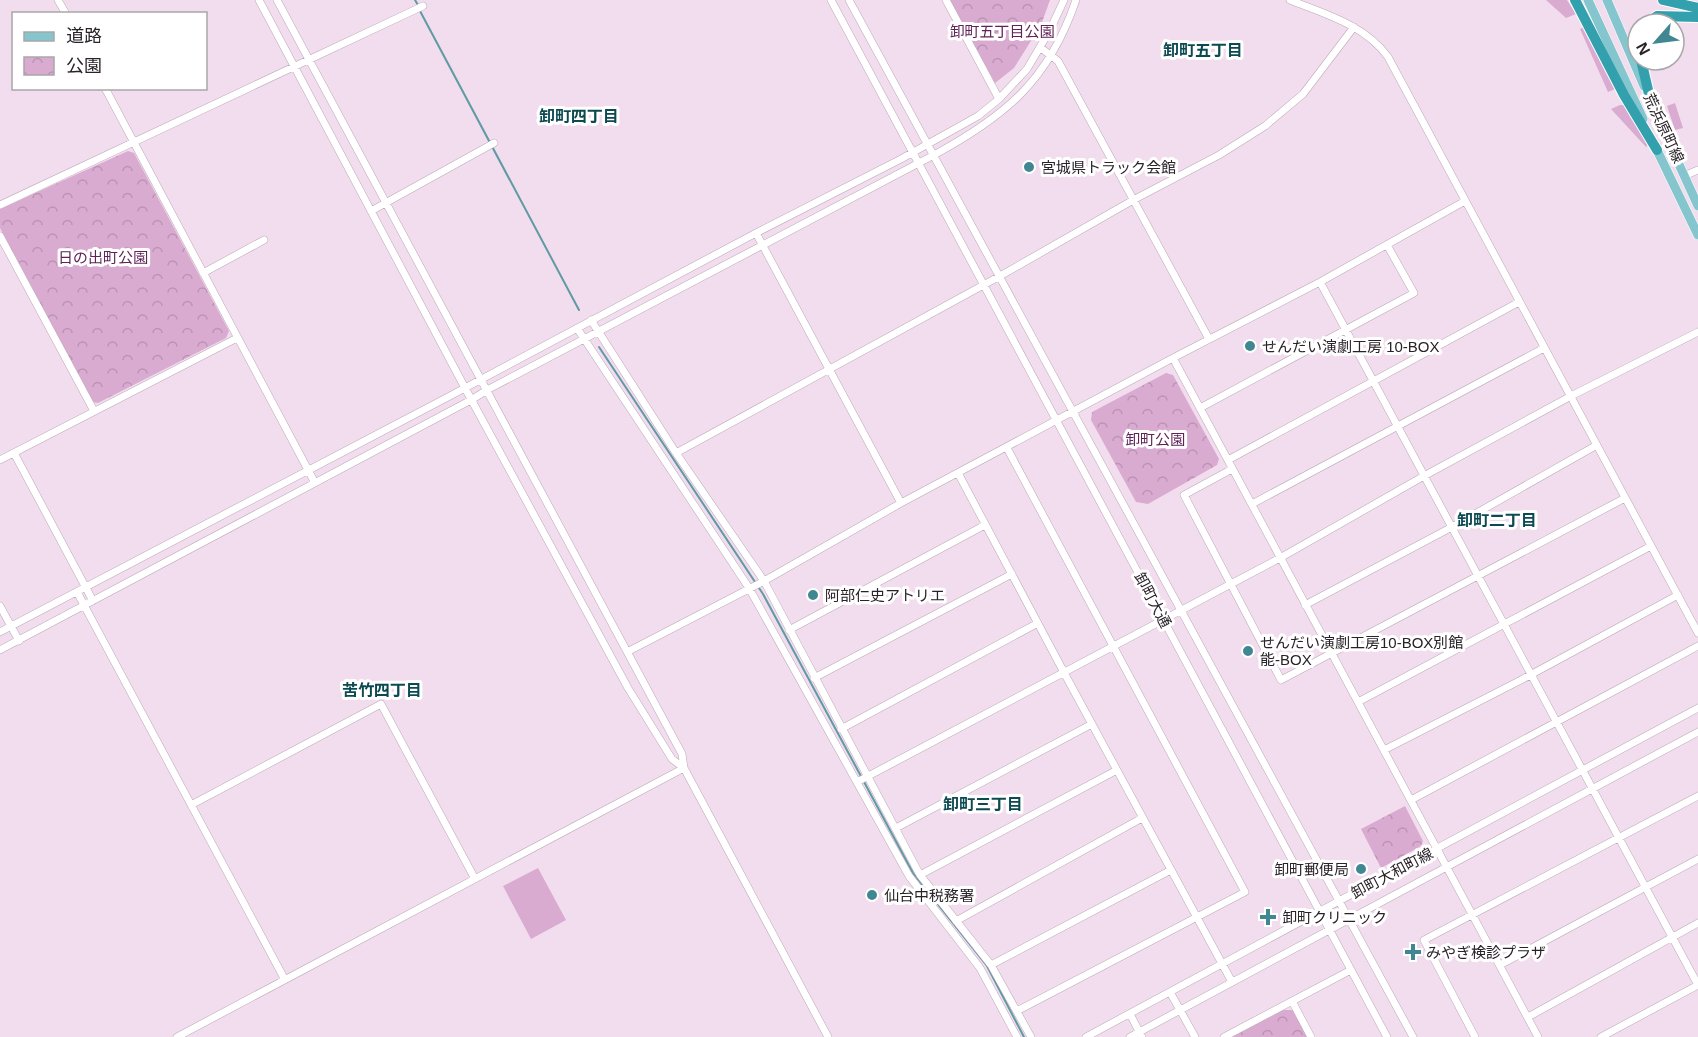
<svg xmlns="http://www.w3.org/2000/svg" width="1698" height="1037" viewBox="0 0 1698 1037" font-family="Arial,'Noto Sans JP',sans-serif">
<defs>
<pattern id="park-crowns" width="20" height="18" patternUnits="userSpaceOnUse" patternTransform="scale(1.5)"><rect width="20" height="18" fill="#daabd1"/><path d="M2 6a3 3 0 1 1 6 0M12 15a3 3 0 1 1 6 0" fill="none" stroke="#bb93b3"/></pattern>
</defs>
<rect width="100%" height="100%" fill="#f1dded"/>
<path fill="#daabd1" d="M1546 0H1567L1576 14 1566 18Z
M1586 26 1615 89 1608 92 1580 29Z
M1675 103 1683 128 1675 130 1667 106Z
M1620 105H1625L1648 145 1646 147 1611 109Z
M538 868 566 920 531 939 503 886Z"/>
<path fill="url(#park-crowns)" d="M950 0H1050L1041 25 1014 68 995 83Z
M128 151 134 153 229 331 226 338 98 403 93 402 0 228V209Z
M1166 373 1173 375 1219 459 1217 465 1148 504 1136 502 1091 420 1092 412Z
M1405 806 1423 841 1421 846 1381 868 1361 829Z
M1283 1010H1293L1307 1037H1232Z"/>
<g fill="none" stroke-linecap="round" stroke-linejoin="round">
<path stroke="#609aa5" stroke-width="2" d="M415 0 418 5
M420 11 579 310
M599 347 763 594 913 873 987 966 1024 1037"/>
<defs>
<path id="minor" d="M58 0 66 14
M259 0 465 388 628 688 672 759 684 768
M277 0 682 754 684 768 828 1037
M831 0 1387 1037
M849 0 1413 1037
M946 0 999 99
M1290 0C1325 14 1365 25 1388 57L1698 633
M1041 48 1058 61 1209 339
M105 88 315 483
M1684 176 1698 170
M0 205 423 6
M371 211 494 143
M756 233 901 503
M0 236 94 411
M203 273 264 240
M1320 282 1698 985
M591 320 676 453 764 581 920 875 991 965 1031 1037
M577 328 749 588 909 876 980 968 1017 1037
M1173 358 1538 1037
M1200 408 1414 293 1387 245
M1007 448 1245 892 1017 1011
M14 453 93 601
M676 453 1000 276 1135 199 1219 155 1265 126 1303 94 1354 27
M0 460 237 338
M1228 460 1519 302
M1232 469 1184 495 1281 680 1625 498
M958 473 1068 680 1232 982
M1252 504 1544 348
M77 592 285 980
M1305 605 1452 527 1597 445
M0 606 19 641
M789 630 985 525
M0 632 448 397 756 233 901 159 978 116 999 99 1027 69 1050 30 1064 0
M0 650 471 400 487 390 934 155C1006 116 1049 80 1076 0
M627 652 764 581 901 503 1173 358 1320 282 1465 201
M814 678 1012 574
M1358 702 1651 546
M841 729 1038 623
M1384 750 1521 680 1678 595
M857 782 1280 558 1424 476 1571 396 1698 332
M1411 800 1698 646
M191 805 381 704 475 879
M896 828 1092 724
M920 875 1117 770
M956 921 1142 818
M991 965 1171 870
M1500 965 1698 859
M1170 992 1195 1037
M1292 1001 1311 1037
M1130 1014 1142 1037
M1528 1017 1698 923
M177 1037 684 768
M1086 1037 1698 708
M1130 1037 1698 732
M1224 1037 1351 970
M1475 1037 1424 940 1698 796
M1601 1037 1698 985"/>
<path id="major" d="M1588 0 1643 119
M1607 0 1644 86
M1650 101 1698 206
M1655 146 1698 235"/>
<path id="highway" d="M1575 0 1624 95 1657 150
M1663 0 1698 8
M1646 24 1657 16 1698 17
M1641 60 1652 107"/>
</defs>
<use href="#minor" stroke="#bca9b8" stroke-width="8"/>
<use href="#major" stroke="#fff" stroke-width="10"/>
<use href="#highway" stroke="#fff" stroke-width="12"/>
<use href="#minor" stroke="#fff" stroke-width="7"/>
<use href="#major" stroke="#85c6ce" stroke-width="9"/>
<use href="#highway" stroke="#33a0ae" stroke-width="10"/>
</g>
<g fill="#418791" stroke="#fff" stroke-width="2">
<circle cx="1029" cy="167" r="6"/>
<circle cx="1250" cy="346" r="6"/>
<circle cx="813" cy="595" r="6"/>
<circle cx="1248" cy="651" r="6"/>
<circle cx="1361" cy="869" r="6"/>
<circle cx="872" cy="895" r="6"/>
<path d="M1265 908h6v6h6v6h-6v6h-6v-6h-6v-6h6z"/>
<path d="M1410 943h6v6h6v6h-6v6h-6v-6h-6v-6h6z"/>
</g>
<g text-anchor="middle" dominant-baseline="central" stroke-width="6" stroke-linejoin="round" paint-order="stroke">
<g font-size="15" fill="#602258" stroke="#fff">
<text x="1002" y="31">卸町五丁目公園</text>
<text x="103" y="257">日の出町公園</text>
<text x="1155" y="439">卸町公園</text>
</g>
<g font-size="15" fill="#292228" stroke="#fff">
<text transform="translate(1664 128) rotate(65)">荒浜原町線</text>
<text transform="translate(1153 600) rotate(62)">卸町大通</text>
<text transform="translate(1392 873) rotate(-28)">卸町大和町線</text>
</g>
<g font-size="15" fill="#292228" stroke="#fff" text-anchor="start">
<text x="1041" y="167">宮城県トラック会館</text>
<text x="1262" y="346">せんだい演劇工房 10-BOX</text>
<text x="825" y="595">阿部仁史アトリエ</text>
<text x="1260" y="642">せんだい演劇工房10-BOX別館<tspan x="1260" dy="17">能-BOX</tspan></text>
<text x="1349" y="869" text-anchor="end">卸町郵便局</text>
<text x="884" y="895">仙台中税務署</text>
<text x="1282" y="917">卸町クリニック</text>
<text x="1426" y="952">みやぎ検診プラザ</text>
</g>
<g font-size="16" font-weight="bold" fill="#0c4a52" stroke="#fff">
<text x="1203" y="50">卸町五丁目</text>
<text x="579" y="116">卸町四丁目</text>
<text x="1497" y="520">卸町二丁目</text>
<text x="382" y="690">苦竹四丁目</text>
<text x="983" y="804">卸町三丁目</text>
</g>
</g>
<rect x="12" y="12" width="195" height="78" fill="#ffffff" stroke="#a9a7a9" stroke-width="1.5"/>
<rect x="24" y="32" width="30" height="9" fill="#85c6ce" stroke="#a9a7a9" stroke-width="1.5"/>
<text x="66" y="42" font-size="18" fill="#292228">道路</text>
<rect x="24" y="57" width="30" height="18" fill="url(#park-crowns)" stroke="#a9a7a9" stroke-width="1.5"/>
<text x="66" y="72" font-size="18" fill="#292228">公園</text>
<g transform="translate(1656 42) rotate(242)"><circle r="28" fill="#ffffff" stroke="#a9a7a9" stroke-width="1.5"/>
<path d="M0-4.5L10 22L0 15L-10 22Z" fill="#418791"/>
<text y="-9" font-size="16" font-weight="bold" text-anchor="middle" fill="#292228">N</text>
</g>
</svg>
